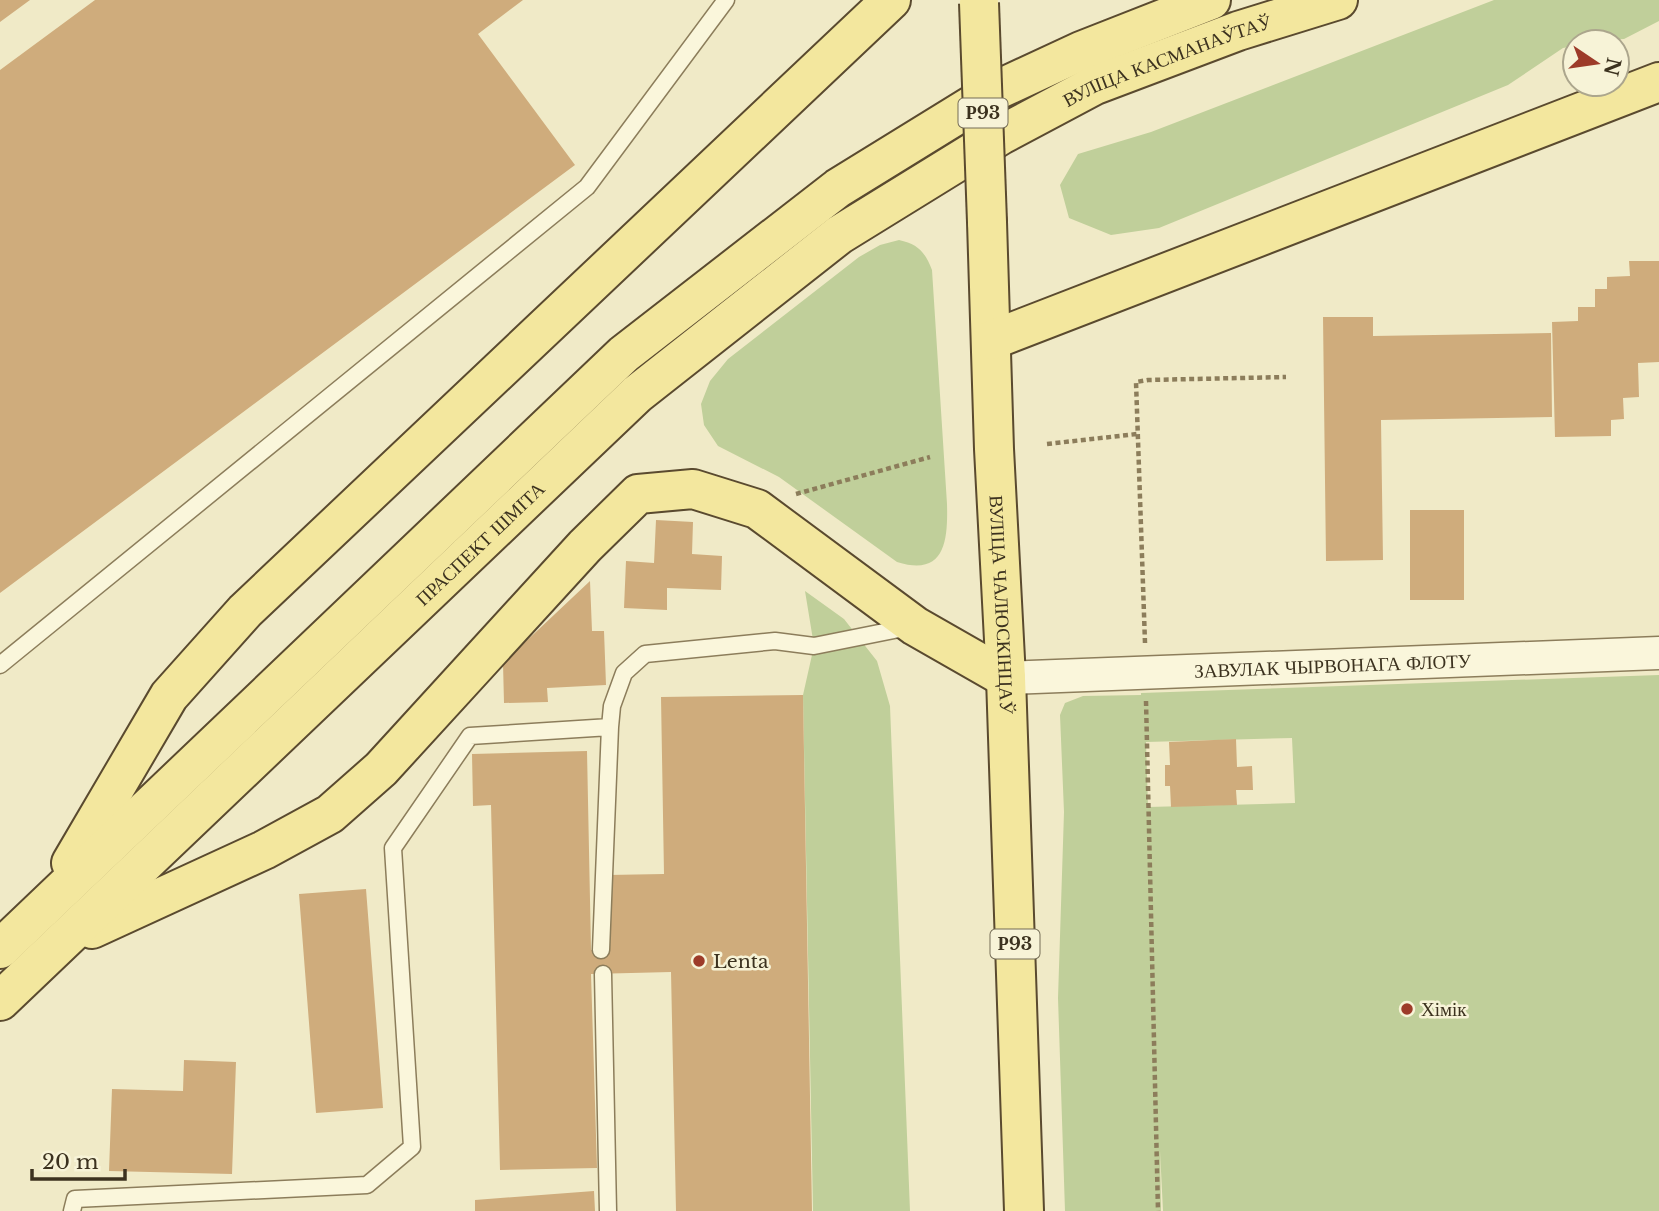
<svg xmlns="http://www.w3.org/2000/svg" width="1659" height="1211" viewBox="0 0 1659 1211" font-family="'Libre Baskerville',serif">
<rect width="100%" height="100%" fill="#f0eac7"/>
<path fill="#c0cf9a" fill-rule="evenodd" d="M1494 0H1659V21L1624 39 1575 42V46L1563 48 1508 85 1159 228 1111 235 1069 218 1060 185 1078 154 1151 132Z
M899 240C918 244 925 252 932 270L947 504C948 541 945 577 897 562L779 477 718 446 704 425 701 404 710 381 728 359 859 257 880 245Z
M805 591 844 619 877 661 890 706 910 1211H813L803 695 814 646Z
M1659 675V1211H1163L1160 1151 1161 1211H1065L1058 998 1064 812 1060 715 1065 703 1083 696 1141 695V693ZM1292 738 1295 803 1148 807 1146 742Z"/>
<path fill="#cfac7c" d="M0 0H30L0 22Z
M95 0H523L478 34 575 165 0 593V70Z
M1629 261H1659V362L1638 363 1639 397 1623 398 1624 419 1611 420V436L1555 437 1552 322 1578 321V307H1595V289H1607V277L1630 276Z
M1323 317H1373V336L1551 333 1552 417 1381 420 1383 560 1326 561Z
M1410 510H1464V600H1410Z
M656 520 693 522 692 554 722 556 721 590 667 588V610L624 608 626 561 654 563Z
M590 581 592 631H604L606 685 547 688 548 702 504 703 503 663Z
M803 695 812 1211H676L671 972 591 974 597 1168 500 1170 491 805 473 806 472 754 587 751 591 950 610 949 608 875 664 874 661 697Z
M1236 739 1237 767 1252 766 1253 790H1236L1237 805 1171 807 1170 786H1165V765H1170L1169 742Z
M366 889 383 1108 316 1113 299 894Z
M184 1060 236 1062 232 1174 109 1171 112 1089 183 1091Z
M594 1191 595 1211H475V1200Z"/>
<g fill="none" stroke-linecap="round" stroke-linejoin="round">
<defs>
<path id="lane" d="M0 665 587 187 726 0
M601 950 610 727 612 706 624 673 645 654 775 641 814 646 909 627
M603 974 608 1211
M72 1211 75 1199 367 1185 412 1147 393 848 470 736 610 727"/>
<g id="street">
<path id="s1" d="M1006 678 1659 653"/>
</g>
<g id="primary">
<path id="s2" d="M987 222 994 449 1006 678 1024 1211"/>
<path d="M992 340 1659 82"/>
<path d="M71 863 169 696 245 611 891 0"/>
<path d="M92 929 264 850 330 814 381 769 585 546 638 494 693 489 757 509 915 626 1006 678"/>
<path d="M0 949 624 354 838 188 997 90 1081 51 1211 0"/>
<path id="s3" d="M0 1001 637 394 839 235 1001 135 1095 85 1238 31 1338 0"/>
</g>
</defs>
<use href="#lane" stroke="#8c7d5b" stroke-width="19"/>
<use href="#street" stroke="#8c7d5b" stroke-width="35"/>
<use href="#primary" stroke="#5a4a2f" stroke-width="42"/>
<path stroke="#8c7d5b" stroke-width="4.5" stroke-dasharray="5 3.5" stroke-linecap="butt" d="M1047 444 1137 434
M796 494 930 457
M1145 643 1136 382 1148 380 1286 377
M1146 701 1158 1211"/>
<use href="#lane" stroke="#faf6db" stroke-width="16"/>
<use href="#street" stroke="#faf6db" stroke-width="32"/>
<use href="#primary" stroke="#f3e79e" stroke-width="38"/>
<defs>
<path id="primary-bridge" d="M979 3 987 222"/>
</defs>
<use href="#primary-bridge" stroke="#5a4a2f" stroke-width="42" stroke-linecap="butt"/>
<use href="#primary-bridge" stroke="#f3e79e" stroke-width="38"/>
</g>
<g fill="#9d3b29" stroke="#f7f3d7" stroke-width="2.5">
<circle cx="699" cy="961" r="7"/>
<circle cx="1407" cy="1009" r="7"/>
</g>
<g text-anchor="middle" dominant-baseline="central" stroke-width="5" stroke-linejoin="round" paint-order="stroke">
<g fill="#f7f3d7" stroke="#746c56" stroke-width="2">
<rect x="958.5" y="98.5" width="49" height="29" rx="5"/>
<rect x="990.5" y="929.5" width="49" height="29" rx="5"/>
</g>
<g font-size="18" font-weight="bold" fill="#3c321f">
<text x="983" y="113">Р93</text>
<text x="1015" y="944">Р93</text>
</g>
<g font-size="19" fill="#3c321f" stroke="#f7f3d7">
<text stroke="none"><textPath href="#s3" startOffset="1510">ВУЛІЦА КАСМАНАЎТАЎ</textPath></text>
<text stroke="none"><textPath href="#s3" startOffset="663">ПРАСПЕКТ ШМІТА</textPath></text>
<text stroke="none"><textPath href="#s2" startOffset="383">ВУЛІЦА ЧАЛЮСКІНЦАЎ</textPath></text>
<text stroke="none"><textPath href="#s1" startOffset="327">ЗАВУЛАК ЧЫРВОНАГА ФЛОТУ</textPath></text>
</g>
<g font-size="19" fill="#3c321f" stroke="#f7f3d7" text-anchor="start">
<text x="713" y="961">Lenta</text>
<text x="1421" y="1009">Хімік</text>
</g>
</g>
<g transform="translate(1596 63) rotate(103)"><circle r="33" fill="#f7f3d7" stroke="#aca68d" stroke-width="2"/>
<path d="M0-5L12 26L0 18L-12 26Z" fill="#9d3b29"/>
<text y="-10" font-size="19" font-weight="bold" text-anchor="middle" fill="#3c321f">N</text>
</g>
<path d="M32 1169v10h93v-10" fill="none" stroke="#3c321f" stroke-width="3.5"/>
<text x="42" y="1169" font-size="21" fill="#3c321f" stroke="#f7f3d7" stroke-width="5" paint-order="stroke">20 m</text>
</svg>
